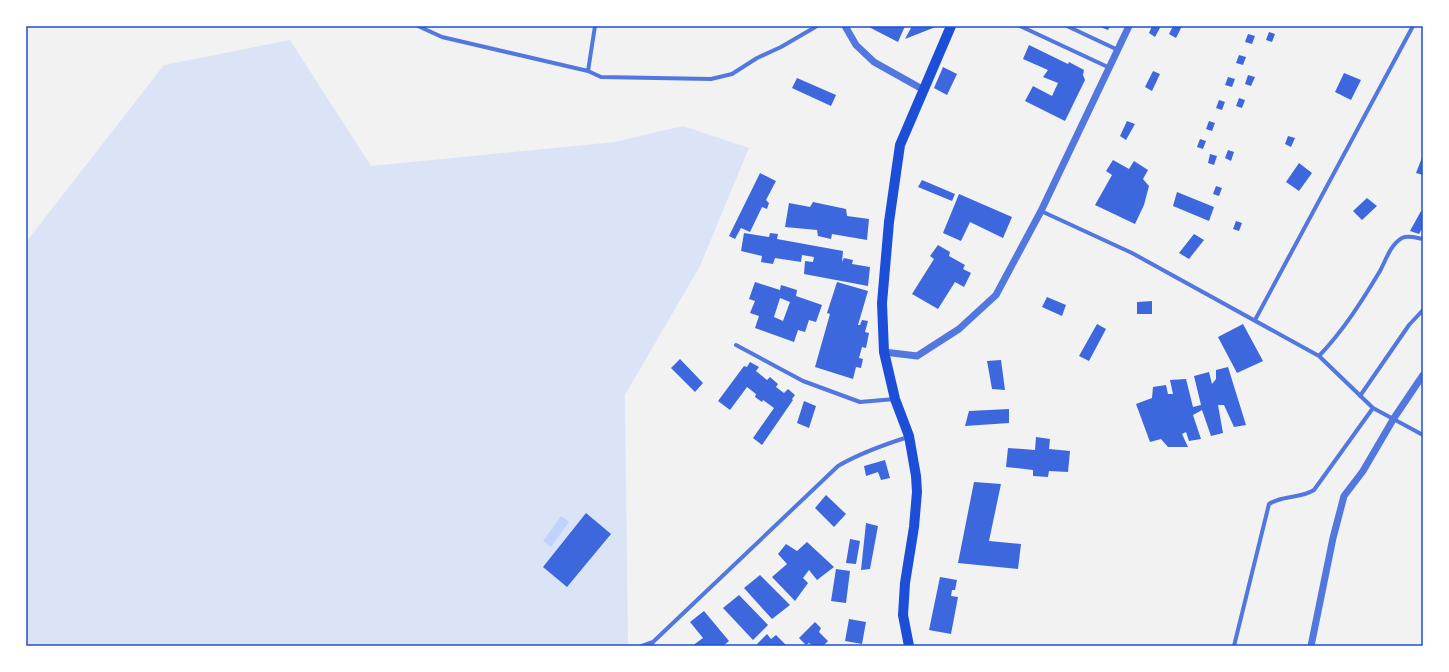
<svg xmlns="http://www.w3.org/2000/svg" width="1449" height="672" viewBox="0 0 1449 672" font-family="'Varela Round',sans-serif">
<rect width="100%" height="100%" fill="#f2f2f2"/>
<path fill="#dbe4f7" d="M290 40 371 166 614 142 683 126 749 148 700 266 625 395 628 646H26V242L164 65Z"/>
<path fill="#bfd3fe" d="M561 516 569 522 551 547 543 541Z"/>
<path fill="#3d67dc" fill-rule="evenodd" d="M867 26H905L898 42Z
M912 26H938L905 39Z
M1098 26H1110L1108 30Z
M1152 26H1161L1155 37 1149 33Z
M1173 26H1182L1176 38 1169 34Z
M1269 32 1275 34 1272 42 1266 40Z
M1248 34 1255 36 1252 44 1245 42Z
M1029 45 1068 64 1069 62 1084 70 1083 75 1085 80 1065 121 1025 101 1033 86 1052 96 1058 83 1043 77 1048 70 1023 59Z
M1239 55 1246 57 1243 65 1236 63Z
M943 67 957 74 947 95 934 88Z
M1153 71 1160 74 1152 91 1145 87Z
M1344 73 1361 80 1351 100 1335 92Z
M1248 75 1255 77 1251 86 1245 84Z
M1228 77 1235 79 1232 87 1225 85Z
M797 78 836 95 831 106 792 88Z
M1239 98 1245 100 1242 108 1236 106Z
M1219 100 1225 102 1222 110 1216 108Z
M1127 121 1135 124 1126 140 1120 136Z
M1209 121 1215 123 1212 131 1206 129Z
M1288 136 1295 138 1291 147 1285 144Z
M1200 139 1206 141 1203 149 1197 147Z
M1228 150 1234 152 1231 161 1225 158Z
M1210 154 1217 156 1214 165 1208 163Z
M1423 155V175L1416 173Z
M1113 160 1129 169 1134 161 1148 170 1143 179 1149 186 1144 205 1135 224 1095 205 1112 175 1106 171Z
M1299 163 1312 173 1299 191 1286 182Z
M760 173 776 181 766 200 769 203 767 209 762 207 750 232 741 228 735 239 729 236Z
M922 180 955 194 952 201 918 187Z
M1216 186 1222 188 1219 196 1213 194Z
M1177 192 1214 207 1209 221 1173 206Z
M959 194 1012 217 1003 238 970 222 961 241 943 233Z
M1367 198 1377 206 1362 220 1353 211Z
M813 202 846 209 847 216 869 219 867 240 832 234 831 239 818 236 817 230 785 227 789 203 810 207Z
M1421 211 1423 213V227L1419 234 1410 231Z
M1236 221 1242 223 1239 231 1233 229Z
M744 233 769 237 770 233 778 234 777 239 843 251 842 262 844 258 853 260 852 264 870 267 868 286 804 274 805 261 813 262 814 257 802 255 801 262 775 258 773 264 761 262 762 256 741 251Z
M1194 234 1204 240 1189 259 1179 253Z
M938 245 950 252 949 256 965 265 963 269 971 273 964 287 955 282 938 309 912 294 934 259 930 256Z
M755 282 780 290 781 285 797 290 796 296 822 305 816 322 809 320 805 332 798 330 794 342 755 328 759 316 750 313 755 301 749 299ZM780 298 790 302 783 321 774 317Z
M837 282 868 291 858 325H860L862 320 868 321 865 332 869 333 866 348 862 347 859 358 863 359 861 368 856 367 853 379 815 367 830 314 827 313Z
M1047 297 1066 305 1062 316 1042 307Z
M1152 301V314H1137V302Z
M1097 324 1106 329 1089 361 1079 356Z
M1243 324 1263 361 1237 373 1218 337Z
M680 359 703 383 695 392 671 368Z
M1001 360 1005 390 992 389 987 361Z
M750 362 759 367 756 371 767 380 770 377 778 384 776 387 784 393 788 389 795 395 792 399 793 400 762 445 753 438 774 408 763 400 762 402 755 397 756 394 747 387 730 410 718 401 744 366 747 367Z
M1228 367 1246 425 1234 427 1224 405H1218L1223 433 1211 436 1202 410 1193 415 1201 439 1189 441 1186 432 1182 434 1188 447H1168L1161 439 1150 442 1136 404 1152 398 1153 387 1166 385 1168 394H1173L1170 380 1186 379 1193 407 1201 405 1194 376 1209 372 1212 384 1216 379V370Z
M804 401 816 406 809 428 797 423Z
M1009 409V423L965 426 969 411Z
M1036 437 1050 439 1049 449 1070 451 1068 472 1049 471 1048 477 1033 476V470L1006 467 1008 448 1035 450Z
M885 460 890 478 881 480 878 472 866 476 864 466Z
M974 482 1001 484 989 541 1021 544 1018 569 958 563Z
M826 495 846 514 834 527 815 508Z
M586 513 611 534 567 587 543 567Z
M866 523 878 526 870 569 861 570Z
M850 539 860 541 856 564 846 563Z
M807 542 834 567 817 580 809 570 803 578 808 583 795 601 772 577 787 564 778 554 786 544 797 551Z
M836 569 850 571 846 603 831 601Z
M760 575 790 605 772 619 744 588Z
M940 577 957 580 955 590H952L951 596 958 597 951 634 929 630Z
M739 595 768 625 753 640 723 608Z
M704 611 729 641 723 646H692L703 638 690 622Z
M849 619 866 622 862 644 845 641Z
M815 622 821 628 819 632 828 641 823 646H813L809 643 806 645 799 638Z
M767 634 771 639 776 635 787 646H760L757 644Z"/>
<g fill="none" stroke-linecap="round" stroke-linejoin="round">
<path stroke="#5277de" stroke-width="4" d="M418 26 442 37 588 71 595 26
M1020 26 1110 68
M1067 26 1118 50
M588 71 601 77 711 79 732 74 757 58 781 47 817 26
M1041 211 1132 253 1319 356 1373 408 1423 435
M1255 320 1413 26
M736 345 803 381 860 402 895 399
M1319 356C1343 331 1362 301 1380 271 1386 260 1390 245 1402 238 1408 235 1417 238 1423 239
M1360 396 1409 325 1423 310
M642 646 653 642
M651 646 653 642 838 466C860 453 883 445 908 437
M1234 646 1269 504C1282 495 1300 499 1314 490L1373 408"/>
<path stroke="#5277de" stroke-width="7" d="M845 26 856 45 874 62 924 90
M884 352 917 356 959 329 996 295 1041 211 1129 26
M1311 646 1333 538 1344 496 1363 471 1394 418 1423 375"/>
<path stroke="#1d4ed8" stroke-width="10" d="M909 646 903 615 905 583 914 527 917 492 916 476 909 436 895 399 884 352 882 303 889 222 900 145 951 26"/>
</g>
<rect width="1449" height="672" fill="none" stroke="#ffffff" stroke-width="54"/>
<rect x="27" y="27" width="1395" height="618" fill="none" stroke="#1d4ed8" stroke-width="1.5"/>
</svg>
